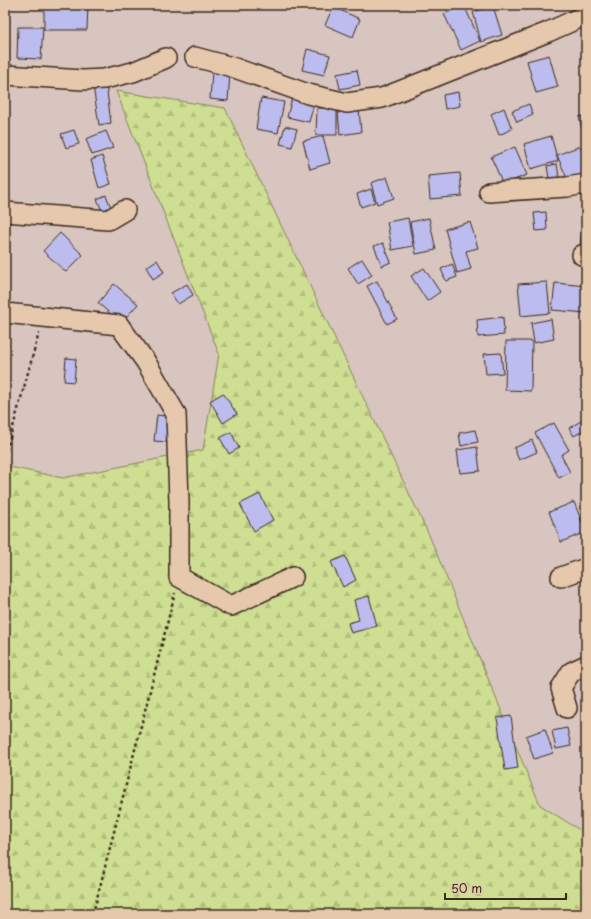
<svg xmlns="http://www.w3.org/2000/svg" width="591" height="919" viewBox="0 0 591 919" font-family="'Playpen Sans',sans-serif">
<defs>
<pattern id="forest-firs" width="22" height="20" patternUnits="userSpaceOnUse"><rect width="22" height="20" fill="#cede92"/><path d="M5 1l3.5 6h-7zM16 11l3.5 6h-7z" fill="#b2bf7d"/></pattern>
<pattern id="wetland-marsh" width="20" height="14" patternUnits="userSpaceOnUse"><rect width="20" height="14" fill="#cede92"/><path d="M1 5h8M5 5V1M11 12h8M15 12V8" fill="none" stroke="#b2bf7d"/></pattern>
</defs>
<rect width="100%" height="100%" fill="#d9c5c0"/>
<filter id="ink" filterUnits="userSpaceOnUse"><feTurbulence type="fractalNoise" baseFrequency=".025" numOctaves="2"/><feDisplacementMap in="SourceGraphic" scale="8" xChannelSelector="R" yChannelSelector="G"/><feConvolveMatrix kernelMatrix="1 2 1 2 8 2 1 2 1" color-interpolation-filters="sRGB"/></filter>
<g filter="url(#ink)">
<path fill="url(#forest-firs)" stroke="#848458" d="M116 91 225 108 429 535 540 805 586 834V914H5V466L63 478 203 450 219 354Z"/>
<path fill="url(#wetland-marsh)" stroke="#848458" d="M111 5H166L112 9Z"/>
<path fill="#bcbdee" stroke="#3b2a1e" d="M44 5H88L87 30H44Z
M464 5 480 41 461 50 444 14Z
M469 5H486L470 8Z
M493 6 502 35 481 42 473 12Z
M333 7 360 19 353 37 325 25Z
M18 27H43L41 59 17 58Z
M307 49 330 55 324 75 302 70Z
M549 55 558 87 536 93 527 61Z
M357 70 360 85 340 89 337 74Z
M212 72 230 73 228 101 210 99Z
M106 84 111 123 99 125 93 86Z
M458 92 460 106 445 109 443 95Z
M261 98 284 102 278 133 256 129Z
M292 98 314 104 309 122 287 117Z
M529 104 533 115 517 122 512 111Z
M317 108H337V135H316Z
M504 108 512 129 499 135 491 114Z
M359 109 361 132 340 135 338 112Z
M586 115V128L582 129 579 117Z
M285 126 297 129 292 147 280 144Z
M74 130 79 144 66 148 61 134Z
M106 131 113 148 92 155 86 139Z
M323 136 330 163 310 169 303 141Z
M551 136 558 161 531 169 524 144Z
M580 146 586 159V173L568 181 557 155Z
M515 147 527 175 503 184 491 157Z
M102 156 111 184 99 188 91 160Z
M557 164 560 183 550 185 547 166Z
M460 173 462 196 430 199 428 176Z
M387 177 394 198 377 204 371 183Z
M371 189 375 202 361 207 357 194Z
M106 195 112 210 103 213 97 199Z
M546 212 547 230 536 231 534 213Z
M408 218 413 246 392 250 387 222Z
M429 218 436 250 416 254 410 222Z
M583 219H586V256L579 255Z
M470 222 478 248 466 251 471 269 457 273 445 229Z
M60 233 83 255 66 272 43 251Z
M383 243 391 262 382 266 374 246Z
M362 259 372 275 358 284 348 268Z
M157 260 164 272 153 279 146 267Z
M452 264 457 277 446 281 441 269Z
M424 268 440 292 427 301 411 276Z
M377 281 397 319 387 324 367 286Z
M547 282 550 313 521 316 518 284Z
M555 283 586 286V313L552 310Z
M114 284 138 304 121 323 98 303Z
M187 284 193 295 178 304 171 293Z
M503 317 504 335 478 337 477 320Z
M551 319 554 339 534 343 531 323Z
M506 341H532L531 391 505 390Z
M501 353 503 373 486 374 484 354Z
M66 358 76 359 74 382 64 381Z
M223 393 237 414 223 423 210 401Z
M157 415 182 418 180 443 154 441Z
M581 421 586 429 574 436 569 428Z
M554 423 569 450 561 455 570 472 559 478 535 433Z
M475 430 478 442 461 446 459 433Z
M231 432 239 448 229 454 220 438Z
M532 440 537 452 519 460 514 448Z
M477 447 480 471 460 473 457 450Z
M260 494 273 520 254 531 240 504Z
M574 502 586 532 561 542 549 512Z
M345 556 356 580 343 587 331 562Z
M369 596 377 626 351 633 348 623 359 620 354 600Z
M511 716 518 768 505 770 497 718Z
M567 728 571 746 556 749 552 731Z
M545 729 553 753 534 759 526 736Z"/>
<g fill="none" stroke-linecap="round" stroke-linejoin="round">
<defs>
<path id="minor" d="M195 57 232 67 308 94 347 103 382 98 548 32 586 15
M5 75 83 80 104 79 133 72 166 58
M489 192 567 187 586 184
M5 212 108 220 125 210
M582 255 586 254
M5 313 119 325 146 362 176 414 179 501V577L231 606 293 577
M561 577 586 568
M567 708 561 688 571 672 586 665"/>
</defs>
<use href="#minor" stroke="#3b2a1e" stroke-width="22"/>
<path stroke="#3b2a1e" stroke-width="2.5" stroke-dasharray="3 3" stroke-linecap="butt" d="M5 456 39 333
M93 914 175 593"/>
<use href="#minor" stroke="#e6c9ad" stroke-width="19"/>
</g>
</g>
<rect width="591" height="919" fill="none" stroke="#e6c9ad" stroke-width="20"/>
<rect x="10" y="10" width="571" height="899" fill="none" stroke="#3b2a1e" stroke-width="1.5" filter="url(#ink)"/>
<path d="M445 893v6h121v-6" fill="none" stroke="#3b2a1e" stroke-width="2"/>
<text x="451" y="893" font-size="12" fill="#3b2a1e" stroke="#e6c9ad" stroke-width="3" paint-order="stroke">50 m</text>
</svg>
